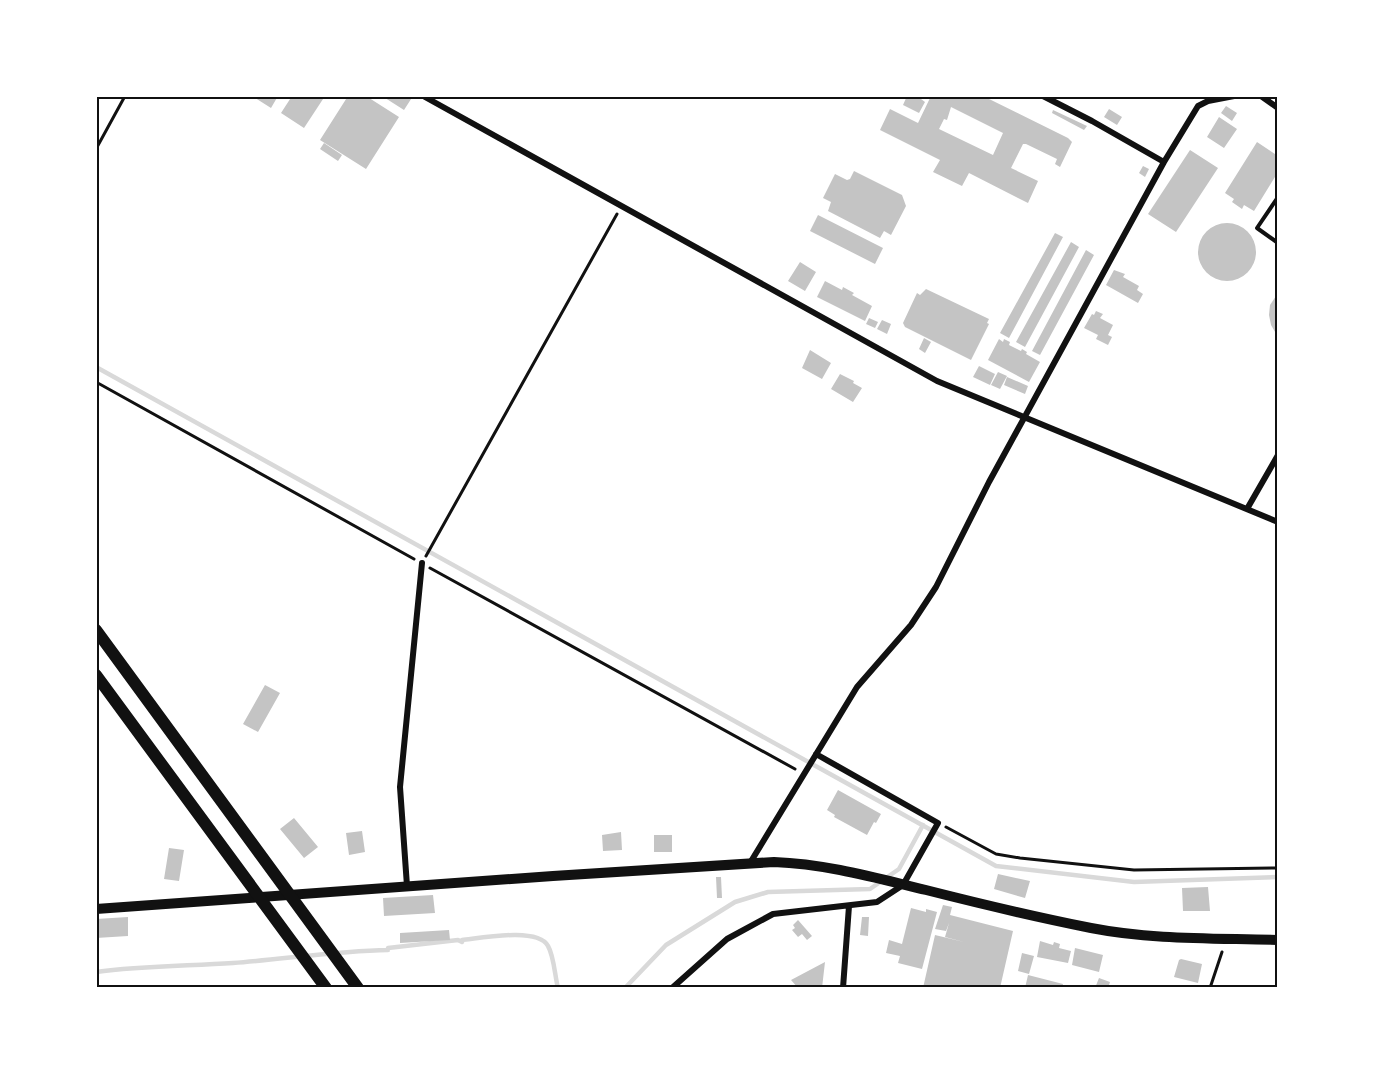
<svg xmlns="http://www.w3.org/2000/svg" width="1374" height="1084" viewBox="0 0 1374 1084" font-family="Quicksand,sans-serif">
<rect width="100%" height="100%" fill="#fff"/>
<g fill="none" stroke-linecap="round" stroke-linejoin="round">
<path stroke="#d9d9d9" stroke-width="4.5" d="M96 367 996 866 1134 882 1278 877
M96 972C141 966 187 966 233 963 285 959 336 951 388 950V948L458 940 462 942V940C481 938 538 927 548 946 554 956 555 977 558 988
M625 988 666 945 735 902 768 892 870 889 899 869 923 825"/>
</g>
<path fill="#c4c4c4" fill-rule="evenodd" d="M252 96H278L271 108Z
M292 96H325L304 128 281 113Z
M348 96H366L399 117 366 169 320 140Z
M382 96H413L404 110Z
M907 96H917L925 102 919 113 903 105Z
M927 96H983L1068 138 1072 142 1060 167 1055 164 1057 159 1026 144H1023L1011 168 1038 181 1028 203 969 173 962 186 933 172 940 160 880 130 890 109 918 123 930 98ZM951 107 1003 133 993 155 939 129 944 119 947 120Z
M1226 106 1237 113 1232 121 1221 113Z
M1109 109 1122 117 1117 125 1104 117Z
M1053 110 1087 126 1084 130 1052 113Z
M1219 117 1237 129 1224 148 1207 137Z
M1257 142 1278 156V172L1254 211 1244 205 1242 209 1232 202 1234 199 1225 193Z
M324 143 342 155 338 161 320 149Z
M1190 150 1218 168 1176 232 1148 214Z
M1143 166 1149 169 1145 177 1139 173Z
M854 171 902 195 906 206 891 235 884 231 880 238 828 211 831 202 823 198 835 174 847 180 850 179Z
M818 215 883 248 875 264 810 231Z
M1198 252a29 29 0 1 1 58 0a29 29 0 1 1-58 0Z
M1055 233 1063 237 1009 338 1000 333Z
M1071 242 1079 247 1025 347 1016 342Z
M1086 250 1094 255 1040 355 1032 351Z
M800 262 816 272 805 291 788 281Z
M1114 270 1125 274 1123 277 1139 286 1137 290 1143 294 1138 303 1106 285Z
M825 281 842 290 843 287 854 293 852 295 872 306 865 321 817 297Z
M926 289 989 319 987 323 989 324 971 360 905 327 903 323 917 293 920 295Z
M1278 293V337L1271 325 1269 315 1270 305Z
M1096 311 1103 314 1100 318 1113 325 1108 335 1112 337 1108 345 1096 339 1098 335 1084 328 1092 314 1094 315Z
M869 318 878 322 875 328 866 324Z
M882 320 891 324 887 334 877 329Z
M924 338 931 342 925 353 919 349Z
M999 339 1003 342 1004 339 1010 342 1009 345 1021 351 1022 349 1027 352 1026 354 1040 362 1029 382 988 360Z
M810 350 831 363 822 379 802 368Z
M979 366 995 374 990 385 973 377Z
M998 372 1007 376 1000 389 991 385Z
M840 374 854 381 853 383 862 388 853 402 831 389Z
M1007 377 1028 386 1025 394 1004 385Z
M265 685 280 693 258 732 243 724Z
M838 790 881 814 876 823 874 822 867 835 834 817 835 815 827 810Z
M294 818 318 847 304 858 280 829Z
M362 831 365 852 349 855 346 833Z
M621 832 622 850 603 851 602 835Z
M654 835H672V852H654Z
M169 848 184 850 179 881 164 879Z
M998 874 1030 881 1025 898 994 889Z
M716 877H721L722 898H717Z
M1208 887 1210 911H1183L1182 888Z
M433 895 435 913 384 916 383 898Z
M943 905 952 907 950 915 1013 931 1000 988H923L935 935 964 942 945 937 949 923 946 931 935 929Z
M911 908 926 912V909L937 912 922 969 898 963 900 956 886 953 889 940 902 944Z
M128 917V936L96 938V919Z
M862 917H869L868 936 860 935Z
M798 920 812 936 807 940 802 934 798 937 792 930 795 928 793 925Z
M449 930 450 940 400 943V933Z
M1040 941 1053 945 1054 942 1060 944 1059 948 1071 951 1068 963 1037 957Z
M1075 948 1103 955 1099 972 1072 965Z
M1022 953 1034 956 1029 974 1018 971Z
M1181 959 1202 964 1198 983 1174 977 1179 960Z
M825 962 822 988H798L791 980Z
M1028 975 1063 984 1062 988H1025Z
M1099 978 1110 982 1108 988H1095Z"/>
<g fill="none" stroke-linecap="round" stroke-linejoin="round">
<path stroke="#111" stroke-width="3" d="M96 149 125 96
M96 382 414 559
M426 556 617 214
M430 568 795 769
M946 827 996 854 1020 858 1134 870 1278 868
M1210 988 1222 952"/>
<path stroke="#111" stroke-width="4" d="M1278 197 1257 228 1278 243"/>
<path stroke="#111" stroke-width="6" d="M426 96 425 97 937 381 1278 522
M1043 96 1092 121 1164 162
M1261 96 1278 108
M1247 509 1278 455
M750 863 857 687 911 625 936 587 989 482 1164 162 1198 106 1208 101 1234 96
M407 886 400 787 422 563
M672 988 727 939 773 914 877 902 903 885 938 823 816 754
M843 988 849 906"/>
<path stroke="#111" stroke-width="10" d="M96 909 553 876 774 862C827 864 876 878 926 890 981 904 1036 917 1091 928 1152 940 1216 938 1278 940"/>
<path stroke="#111" stroke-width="12" d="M96 630 358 988
M96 675 326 988"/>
</g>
<rect width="1374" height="1084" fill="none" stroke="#ffffff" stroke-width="195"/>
<rect x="98" y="98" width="1178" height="888" fill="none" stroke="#111" stroke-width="2"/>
</svg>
